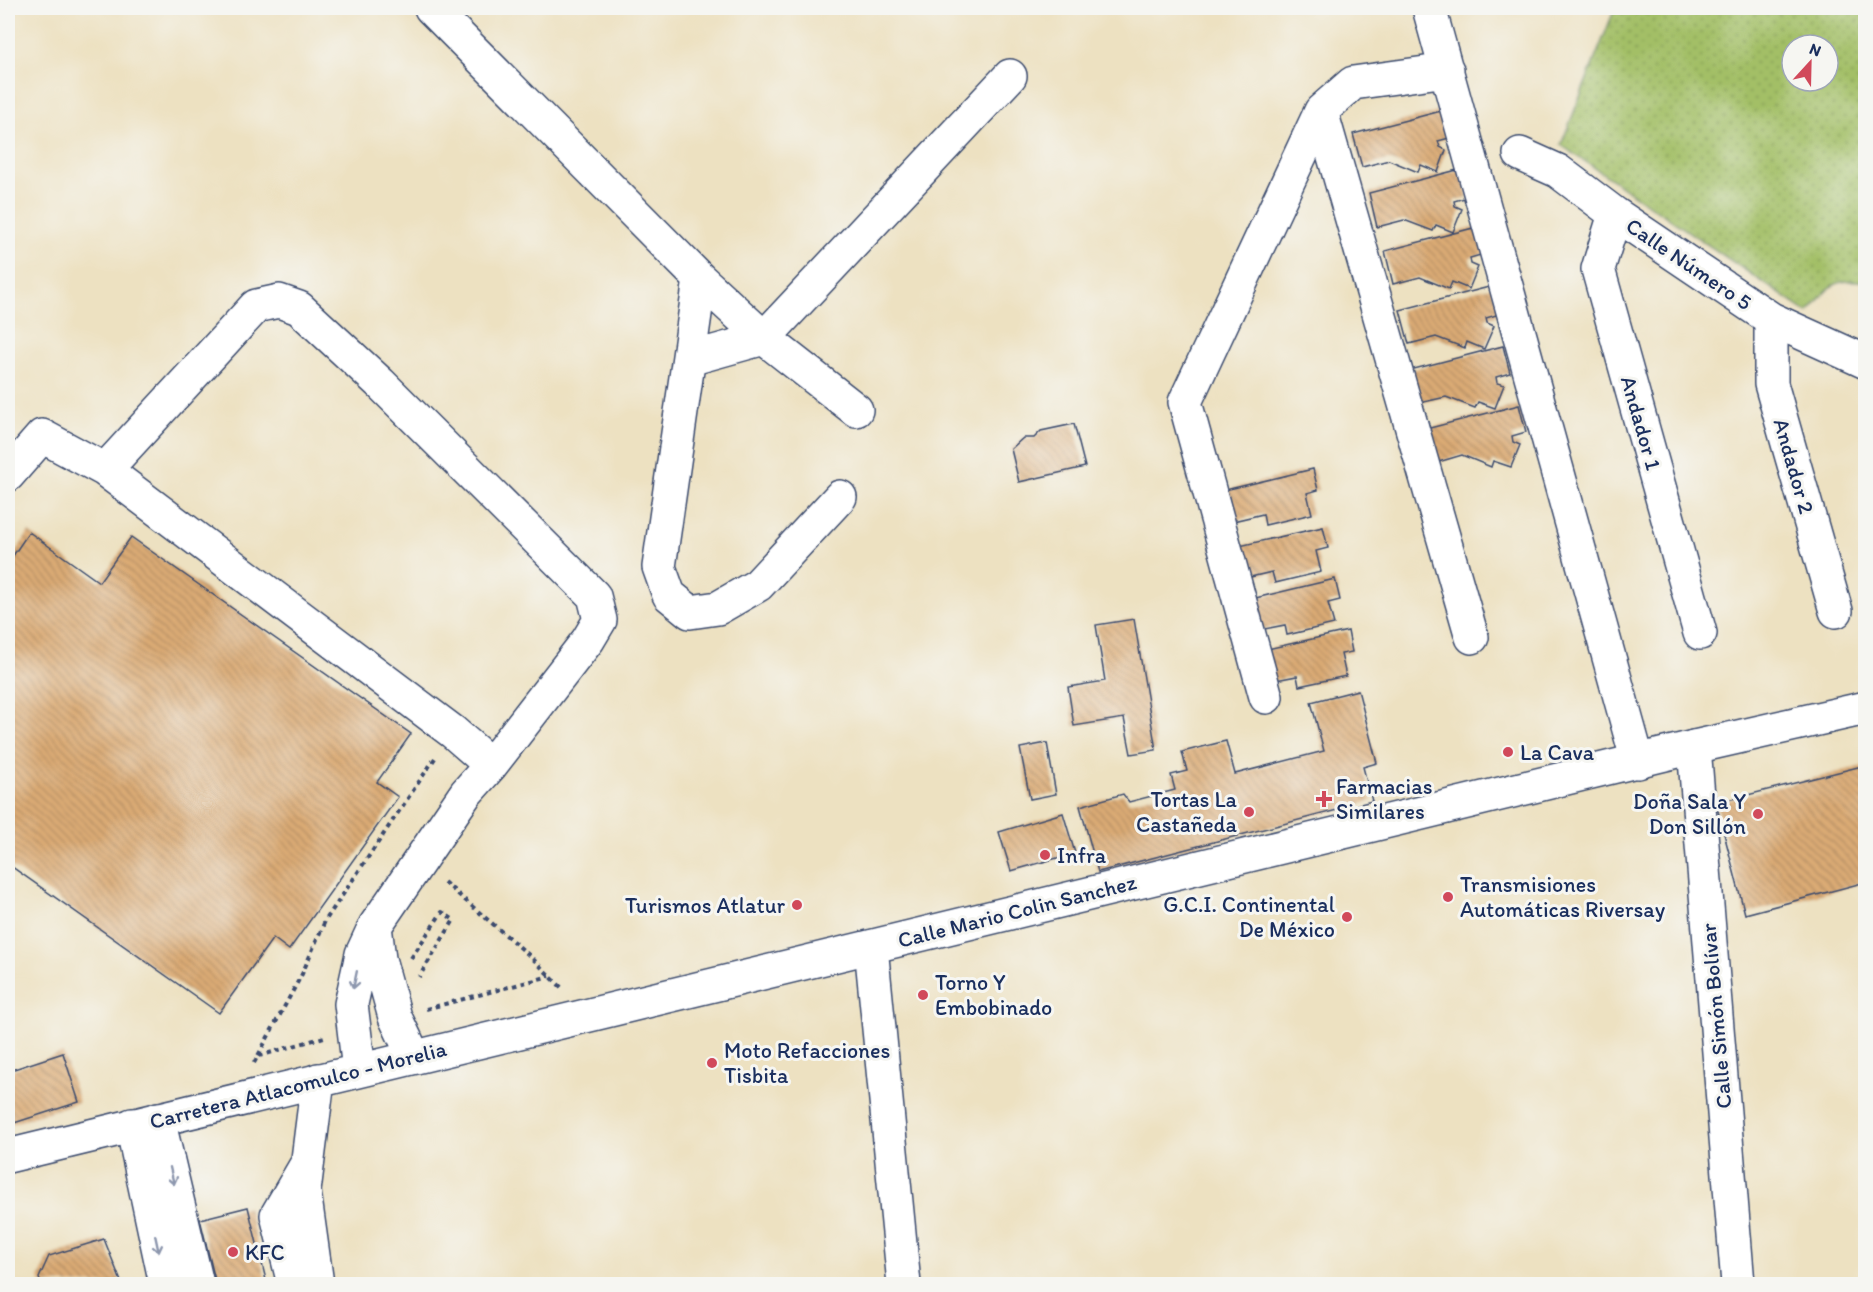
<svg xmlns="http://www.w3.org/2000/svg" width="1873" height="1292" viewBox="0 0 1873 1292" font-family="Itim,sans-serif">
<defs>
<pattern id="grass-dots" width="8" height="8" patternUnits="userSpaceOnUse" patternTransform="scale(1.5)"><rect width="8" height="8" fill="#a3bf66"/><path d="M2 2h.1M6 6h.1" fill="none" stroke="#849c57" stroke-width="1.8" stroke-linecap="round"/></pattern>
<pattern id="building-back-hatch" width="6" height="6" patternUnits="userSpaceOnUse" patternTransform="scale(1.5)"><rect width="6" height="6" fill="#dbab75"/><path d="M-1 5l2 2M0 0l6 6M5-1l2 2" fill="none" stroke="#b18c63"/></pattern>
</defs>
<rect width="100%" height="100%" fill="#f6f6f2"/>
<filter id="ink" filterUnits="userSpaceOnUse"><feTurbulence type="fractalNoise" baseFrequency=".0167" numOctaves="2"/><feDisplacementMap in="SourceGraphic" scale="12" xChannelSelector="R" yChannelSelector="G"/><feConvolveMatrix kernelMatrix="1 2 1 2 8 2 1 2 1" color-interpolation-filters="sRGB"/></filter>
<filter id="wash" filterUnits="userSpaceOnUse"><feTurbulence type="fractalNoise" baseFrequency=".008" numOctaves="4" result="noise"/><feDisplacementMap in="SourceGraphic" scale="24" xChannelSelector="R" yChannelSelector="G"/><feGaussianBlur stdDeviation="1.35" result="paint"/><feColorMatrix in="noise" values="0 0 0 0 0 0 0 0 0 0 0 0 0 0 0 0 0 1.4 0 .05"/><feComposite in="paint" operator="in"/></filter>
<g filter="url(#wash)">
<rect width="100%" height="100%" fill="#ede1c1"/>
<path fill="url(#grass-dots)" stroke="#5f7762" stroke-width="1.5" fill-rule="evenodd" d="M1615 8H1865V282C1834 276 1825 291 1808 313L1561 145ZM1792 45H1828V81H1792Z"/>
<g id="blocks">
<path fill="url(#building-back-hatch)" d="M1445 110 1453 137 1438 141 1440 147 1446 150 1438 172 1421 165 1418 172 1389 160 1362 167 1353 134Z
M1461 169 1468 197 1454 201 1455 206 1462 209 1453 232 1436 225 1433 231 1404 220 1377 227 1369 193Z
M1477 227 1484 254 1470 258 1471 264 1478 267 1469 289 1452 282 1449 289 1420 277 1393 284 1385 251Z
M1493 286 1500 314 1486 318 1487 323 1494 326 1484 349 1467 342 1465 348 1436 337 1409 344 1400 310Z
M1503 346 1510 373 1496 377 1497 383 1504 385 1495 408 1478 402 1475 408 1446 397 1419 403 1410 370Z
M1519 405 1526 432 1512 436 1513 442 1520 445 1511 467 1493 461 1491 467 1462 455 1435 463 1426 429Z
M1074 424 1085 467 1019 482 1011 449 1023 438H1034L1041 431Z
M1313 469 1318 490 1307 493 1312 514 1265 525 1263 514 1233 521 1225 490Z
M1323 527 1328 548 1316 551 1321 572 1275 583 1272 572 1242 579 1235 547Z
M29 532 99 582 131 537 411 734 377 782 398 797 289 950 273 938 219 1013 8 864V563Z
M1335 579 1340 600 1328 603 1334 624 1287 635 1285 625 1254 631 1247 600Z
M1134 619 1156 750 1131 754 1124 718 1074 726 1068 687 1105 681 1096 625Z
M1348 631 1352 652 1341 654 1346 676 1299 686 1297 676 1266 682 1259 651Z
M1358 690 1377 763 1363 767 1372 801 1098 872 1080 806 1123 794 1129 802 1175 790 1171 775 1187 771 1182 752 1226 741 1235 774 1324 751 1311 702Z
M1047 743 1056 794 1030 799 1020 748Z
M1866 765V882L1745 914 1716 803Z
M1063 813 1075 853 1011 871 999 832Z
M63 1053 79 1102 8 1125V1071Z
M248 1207 267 1284H216L200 1219Z
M104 1239 122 1284H41L39 1278 49 1256Z"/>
</g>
</g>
<g filter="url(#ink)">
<use href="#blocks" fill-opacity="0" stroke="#3a4a6d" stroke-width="1.5"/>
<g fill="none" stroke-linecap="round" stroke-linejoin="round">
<defs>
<path id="minor" d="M431 8 700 279 659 567 669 595 690 612 718 608 758 585 840 497
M1429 8 1638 762
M1321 111 1472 637
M1520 154 1558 171 1615 214 1771 319 1866 362
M1615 214 1598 269 1700 633
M1771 319V384L1836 611
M689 359 764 338 700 279
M856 410 764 338 1010 76
M105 470 256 306 279 301 299 308 380 383 594 596 600 620 588 640 491 765 466 793 375 926 362 954 351 1004 359 1070
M8 475 42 436 105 470 453 732 491 765
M1266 697 1185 402 1321 111 1353 83 1447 70
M1694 747 1738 1284
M375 926 379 959 395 1017 414 1057
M871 947 904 1284
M158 1119 197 1284
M132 1125 166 1284
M294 1284 277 1215 305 1167
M317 1284 304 1191 318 1080"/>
<path id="major" d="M8 1156 1694 747 1866 708"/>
</defs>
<use href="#minor" stroke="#3a4a6d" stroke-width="36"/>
<use href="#major" stroke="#3a4a6d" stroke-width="36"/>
<path stroke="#3a4a6d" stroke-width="4" stroke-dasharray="4.5 4.5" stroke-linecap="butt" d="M444 882 530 956 563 989
M411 958 442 912 454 920 419 977
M426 1009 550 976
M259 1056 324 1037
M254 1063 302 974 325 921 435 758"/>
<use href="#minor" stroke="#fff" stroke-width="33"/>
<use href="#major" stroke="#fff" stroke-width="33"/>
</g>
<defs><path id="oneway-shaft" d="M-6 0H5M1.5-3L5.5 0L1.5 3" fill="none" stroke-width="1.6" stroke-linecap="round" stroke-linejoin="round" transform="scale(1.5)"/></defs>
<g stroke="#8d97ae">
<use href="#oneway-shaft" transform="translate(355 980) rotate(102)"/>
<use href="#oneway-shaft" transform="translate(172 1176) rotate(77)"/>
<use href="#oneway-shaft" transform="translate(157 1244) rotate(78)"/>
</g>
</g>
<g fill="#d1495b" stroke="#f6f6f2" stroke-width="2">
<circle cx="1508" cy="752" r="6"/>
<path d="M1321 790h6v6h6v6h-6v6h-6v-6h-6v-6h6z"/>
<circle cx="1249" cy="812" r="6"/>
<circle cx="1758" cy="814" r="6"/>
<circle cx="1045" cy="855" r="6"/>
<circle cx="1448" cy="897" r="6"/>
<circle cx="797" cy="905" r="6"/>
<circle cx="1347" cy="917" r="6"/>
<circle cx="923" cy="995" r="6"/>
<circle cx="712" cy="1063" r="6"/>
<circle cx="233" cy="1252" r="6"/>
</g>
<g text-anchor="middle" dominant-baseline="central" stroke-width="6" stroke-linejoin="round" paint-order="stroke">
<g font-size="22" fill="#1b2f5e" stroke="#f6f6f2">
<text transform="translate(1689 264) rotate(34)">Calle Número 5</text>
<text transform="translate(1641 423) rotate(74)">Andador 1</text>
<text transform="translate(1794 466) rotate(74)">Andador 2</text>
<text transform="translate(1017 911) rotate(-14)">Calle Mario Colin Sanchez</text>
<text transform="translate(1716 1016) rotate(-95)">Calle Simón Bolívar</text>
<text transform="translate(298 1085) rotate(-14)">Carretera Atlacomulco - Morelia</text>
</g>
<g font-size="22" fill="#1b2f5e" stroke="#f6f6f2" text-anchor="start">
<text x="1520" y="752">La Cava</text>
<text x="1336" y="786">Farmacias<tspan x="1336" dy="25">Similares</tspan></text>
<text x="1237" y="799" text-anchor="end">Tortas La<tspan x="1237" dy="25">Castañeda</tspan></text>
<text x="1746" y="801" text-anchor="end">Doña Sala Y<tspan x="1746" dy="25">Don Sillón</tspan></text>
<text x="1057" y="855">Infra</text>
<text x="1460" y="884">Transmisiones<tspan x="1460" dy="25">Automáticas Riversay</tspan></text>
<text x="1335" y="904" text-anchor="end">G.C.I. Continental<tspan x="1335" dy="25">De México</tspan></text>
<text x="785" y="905" text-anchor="end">Turismos Atlatur</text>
<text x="935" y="982">Torno Y<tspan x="935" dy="25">Embobinado</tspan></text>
<text x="724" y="1050">Moto Refacciones<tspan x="724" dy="25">Tisbita</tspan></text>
<text x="245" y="1252">KFC</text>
</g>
</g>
<rect width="1873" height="1292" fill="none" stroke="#f6f6f2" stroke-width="30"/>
<g transform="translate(1810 63) rotate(22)"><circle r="28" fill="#f6f6f2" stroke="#9ea6b7" stroke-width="1.5"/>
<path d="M0-4.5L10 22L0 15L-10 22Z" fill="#d1495b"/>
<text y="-9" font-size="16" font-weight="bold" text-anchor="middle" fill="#1b2f5e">N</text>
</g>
</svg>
